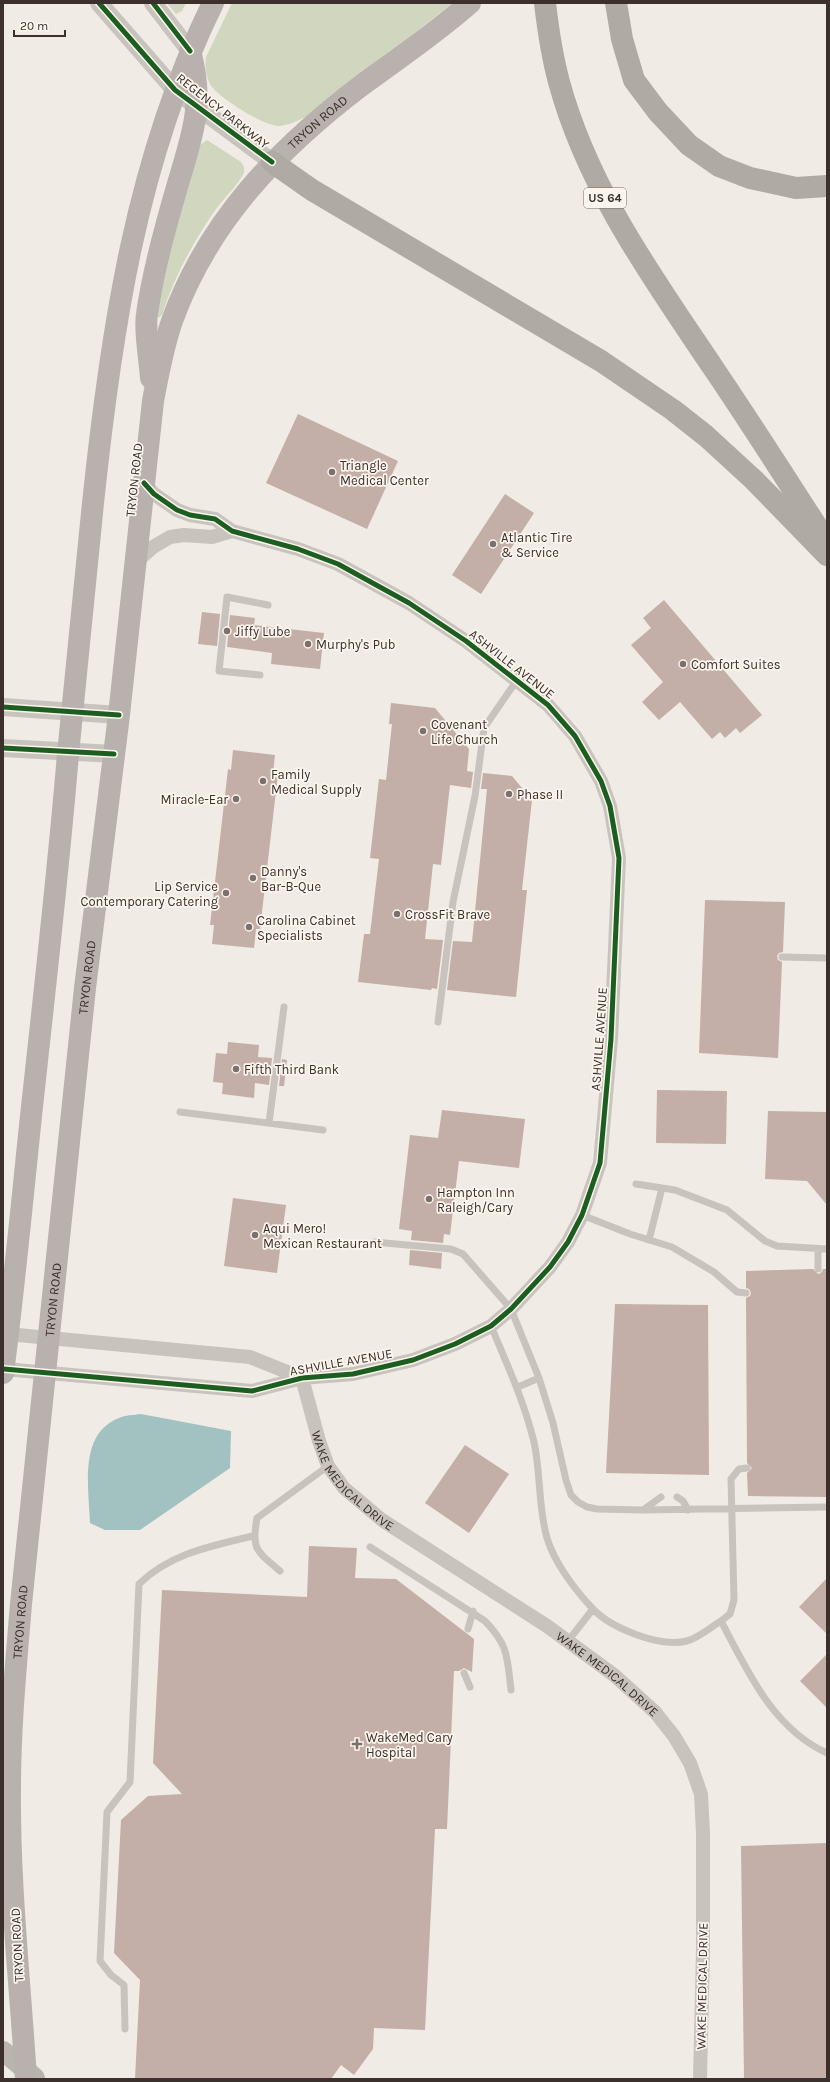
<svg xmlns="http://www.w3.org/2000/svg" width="830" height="2082" viewBox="0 0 830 2082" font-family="Karla,sans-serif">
<rect width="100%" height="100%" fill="#f0ebe5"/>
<path fill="#d1d6bf" d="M167 3H186L182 11 176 14Z
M232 3H453L308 116C299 120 290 125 279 126 265 127 216 96 210 84 205 75 205 66 206 57Z
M207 140 241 162 244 167V173C237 186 225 197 216 209 193 242 174 277 162 315L158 318 157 316C168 258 183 201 200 145Z"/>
<path fill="#a1c2c1" d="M141 1414 231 1431 230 1468 140 1530H105L90 1523C89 1488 78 1434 119 1418 125 1415 134 1415 141 1414Z"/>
<path fill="#c3afa7" d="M298 414 398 461 367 529 266 483Z
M505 494 534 513 481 594 452 575Z
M664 600 762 715 740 733 736 728 725 738 720 732 712 739 680 702 659 720 642 702 663 682 631 645 651 628 643 618Z
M202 612 220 614 217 646 198 644Z
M230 615 255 618 254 625 324 633 320 669 271 664 272 653 227 647Z
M391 703 435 708 469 749 467 771 473 772 471 788 450 785 441 865 433 864 425 939 443 940 437 989 432 988 431 990 358 982 364 934H370L379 859 370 858 379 779 386 780 392 724H389Z
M233 750 275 755 273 774H278L260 929H256L254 948 212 944 214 925H210L228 769 231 770Z
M483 773 512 776 532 800 522 890H527L516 997 447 990 453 941 472 942 487 789H481Z
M705 900 785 902 783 952 779 953 777 956 778 960 782 962 778 1058 699 1053Z
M228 1042 259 1045 258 1057 272 1058 269 1085 255 1083 254 1098 222 1094 223 1083 213 1082 216 1053 227 1054Z
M282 1059 287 1060 284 1086H279Z
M657 1090 727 1091 726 1144 656 1143Z
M442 1110 525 1119 519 1168 459 1161 450 1235 444 1234 443 1243 411 1240 412 1231 399 1229 410 1135 438 1138Z
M768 1111 827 1112V1205L807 1181 765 1179Z
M233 1198 286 1205 277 1273 224 1266Z
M410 1250 442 1253 441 1269 409 1265Z
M813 1269 818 1274 821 1273 823 1269H827V1497L748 1496 747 1473 752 1468 747 1463 746 1298 750 1296 751 1293 749 1289 746 1288V1271Z
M615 1304 708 1305 709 1475 606 1473Z
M465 1445 509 1474 469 1533 425 1503Z
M309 1546 357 1548 355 1578 396 1579 474 1639 472 1672 464 1668 459 1671H454L447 1829H435L425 2030 374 2028 373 2049 354 2075 341 2065 331 2079H135L140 1980 114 1953 121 1820 148 1796 182 1794 153 1763 162 1590 307 1597Z
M827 1578V1634L799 1607Z
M827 1654V1708L800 1681Z
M827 1843V2079H744L741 1846Z"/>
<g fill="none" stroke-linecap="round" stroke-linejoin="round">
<path stroke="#c9c3be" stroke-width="7" d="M260 675 219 671 227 597 268 605
M782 957 827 958
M438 1022 453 902 475 796 484 728 517 680
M180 1112 323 1130
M269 1123 284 1007
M636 1184 675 1190 727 1210 765 1241 777 1246 827 1249
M582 1215 630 1234 672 1247 714 1272 737 1292 746 1293
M649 1240 662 1188
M374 1242 451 1249 463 1254 511 1309 539 1378 553 1423 566 1480 571 1495 578 1502 587 1507 597 1509 643 1510 827 1507
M818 1269V1249
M491 1326C507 1364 524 1401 534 1442 541 1474 538 1507 547 1538 554 1562 575 1590 593 1609 611 1628 660 1648 687 1641 698 1638 711 1627 721 1621 747 1670 773 1729 827 1753
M518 1387 539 1378
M677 1497 683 1501 688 1510
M643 1510 661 1497
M370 1547 485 1621C509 1646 507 1657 511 1690
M280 1571C257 1551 251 1550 257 1518L328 1466
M721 1621 730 1614 734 1600 731 1479 739 1469 747 1468
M468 1629 473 1611
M568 1641 593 1609
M464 1673 470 1687
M125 2029 124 1985 111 1975 100 1961 107 1812 130 1782 139 1584C171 1553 212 1546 253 1536"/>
<g stroke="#c9c3be" stroke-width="14">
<path d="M136 562 153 547 170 537 184 535 212 537 232 531"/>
<path d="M7 1334 250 1357 302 1378"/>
<path d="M4 1369 252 1391 302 1378 353 1374 413 1360 455 1344 491 1326 511 1309 550 1267 568 1242 582 1215 600 1163 611 1039 619 858 610 806 601 781 575 736 548 705 466 641 409 603 338 564 298 549 232 531 215 519 190 515 177 510 154 494 144 483"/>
<path id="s1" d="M302 1378 319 1441 328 1466 344 1488 382 1520 547 1626 614 1675 655 1712 674 1736 690 1763 701 1794 703 1833V1950L700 2079"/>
</g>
<path stroke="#c9c3be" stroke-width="18" d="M99 3 175 90 272 162
M153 3 190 51
M3 707 119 715
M3 748 114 754"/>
<path stroke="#bab3ae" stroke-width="20" d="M3 2051 35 2078"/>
<g stroke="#b8b1ad" stroke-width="22">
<path d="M151 378C150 360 144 330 147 314 153 271 165 228 177 187 192 135 205 106 190 51"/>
<path d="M3 1373C14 1288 22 1202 31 1116 44 996 58 875 68 754 76 670 85 587 93 503 111 332 136 160 213 3"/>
<path id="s2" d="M26 2079C20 1982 9 1885 10 1788 10 1726 16 1665 21 1604L85 988 119 715 153 401C158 374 163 347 172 321 208 221 279 148 362 85 399 58 436 33 470 3"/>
</g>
<path stroke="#afaaa4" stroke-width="22" d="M545 3C548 29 552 56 559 82 588 189 653 278 714 369 752 425 788 482 825 539
M616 3 622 39 634 80 658 112 689 145 719 166 750 178 796 188 827 186
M272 162 312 190 601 361 673 410 706 436 754 480 827 555"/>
<defs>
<path id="cycleway" d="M99 3 175 90 272 162
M153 3 190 51
M3 707 119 715
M3 748 114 754
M4 1369 252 1391 302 1378 353 1374 413 1360 455 1344 491 1326 511 1309 550 1267 568 1242 582 1215 600 1163 611 1039 619 858 610 806 601 781 575 736 548 705 466 641 409 603 338 564 298 549 232 531 215 519 190 515 177 510 154 494 144 483"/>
</defs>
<use href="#cycleway" stroke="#fbf5ee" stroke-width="8"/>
<use href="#cycleway" stroke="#1b5e20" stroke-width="5"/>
</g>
<g fill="#7a716c" stroke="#fbf5ee" stroke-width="1.5">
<circle cx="332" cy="472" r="4"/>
<circle cx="493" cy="544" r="4"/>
<circle cx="227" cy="631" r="4"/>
<circle cx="308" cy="644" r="4"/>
<circle cx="683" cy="664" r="4"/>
<circle cx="423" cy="731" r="4"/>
<circle cx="263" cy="781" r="4"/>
<circle cx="509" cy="794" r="4"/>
<circle cx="236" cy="799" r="4"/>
<circle cx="253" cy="878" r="4"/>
<circle cx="226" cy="893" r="4"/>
<circle cx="397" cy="914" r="4"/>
<circle cx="249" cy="927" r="4"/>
<circle cx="236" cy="1069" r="4"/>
<circle cx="429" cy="1199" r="4"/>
<circle cx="255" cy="1235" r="4"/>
<path d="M355 1738h4v4h4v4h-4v4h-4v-4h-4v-4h4z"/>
</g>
<g text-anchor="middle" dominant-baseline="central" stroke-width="3.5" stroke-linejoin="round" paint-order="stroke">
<rect fill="#fbf5ee" stroke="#756b66" stroke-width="1" x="584" y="188" width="42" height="20" rx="3"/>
<g font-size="12" font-weight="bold" fill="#3b302b">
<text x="605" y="198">US 64</text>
</g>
<g font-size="13" fill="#3b302b" stroke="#fbf5ee">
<text transform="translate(223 111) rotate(38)">REGENCY PARKWAY</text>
<text stroke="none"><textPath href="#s2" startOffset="2018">TRYON ROAD</textPath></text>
<text transform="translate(134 480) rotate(-84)">TRYON ROAD</text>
<text transform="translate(512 664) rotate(38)">ASHVILLE AVENUE</text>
<text stroke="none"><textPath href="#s2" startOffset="1106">TRYON ROAD</textPath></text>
<text transform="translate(599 1039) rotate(-86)">ASHVILLE AVENUE</text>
<text stroke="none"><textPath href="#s2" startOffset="782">TRYON ROAD</textPath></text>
<text transform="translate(341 1362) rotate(-10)">ASHVILLE AVENUE</text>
<text stroke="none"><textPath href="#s1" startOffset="118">WAKE MEDICAL DRIVE</textPath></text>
<text stroke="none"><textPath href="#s2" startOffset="458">TRYON ROAD</textPath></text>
<text stroke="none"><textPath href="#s1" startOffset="442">WAKE MEDICAL DRIVE</textPath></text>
<text transform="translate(17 1945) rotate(-93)">TRYON ROAD</text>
<text transform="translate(702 1986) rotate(-89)">WAKE MEDICAL DRIVE</text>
</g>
<g font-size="13" fill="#3b302b" stroke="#fbf5ee" text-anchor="start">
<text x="340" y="465">Triangle<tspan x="340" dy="15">Medical Center</tspan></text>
<text x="501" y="537">Atlantic Tire<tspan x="501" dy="15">&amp; Service</tspan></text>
<text x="235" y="631">Jiffy Lube</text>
<text x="316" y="644">Murphy's Pub</text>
<text x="691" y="664">Comfort Suites</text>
<text x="431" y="724">Covenant<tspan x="431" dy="15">Life Church</tspan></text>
<text x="271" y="774">Family<tspan x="271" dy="15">Medical Supply</tspan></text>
<text x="517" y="794">Phase II</text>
<text x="228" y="799" text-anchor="end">Miracle-Ear</text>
<text x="261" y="871">Danny's<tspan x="261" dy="15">Bar-B-Que</tspan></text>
<text x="218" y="886" text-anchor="end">Lip Service<tspan x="218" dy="15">Contemporary Catering</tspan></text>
<text x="405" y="914">CrossFit Brave</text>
<text x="257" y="920">Carolina Cabinet<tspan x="257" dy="15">Specialists</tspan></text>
<text x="244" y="1069">Fifth Third Bank</text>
<text x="437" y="1192">Hampton Inn<tspan x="437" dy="15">Raleigh/Cary</tspan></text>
<text x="263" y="1228">Aqui Mero!<tspan x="263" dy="15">Mexican Restaurant</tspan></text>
<text x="366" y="1737">WakeMed Cary<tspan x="366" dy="15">Hospital</tspan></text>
</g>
</g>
<rect width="830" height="2082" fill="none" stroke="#3b302b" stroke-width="8"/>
<path d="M14 30v6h51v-6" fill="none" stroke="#3b302b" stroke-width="2"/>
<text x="20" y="30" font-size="12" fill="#3b302b" stroke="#fbf5ee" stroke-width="3" paint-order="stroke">20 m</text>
</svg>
